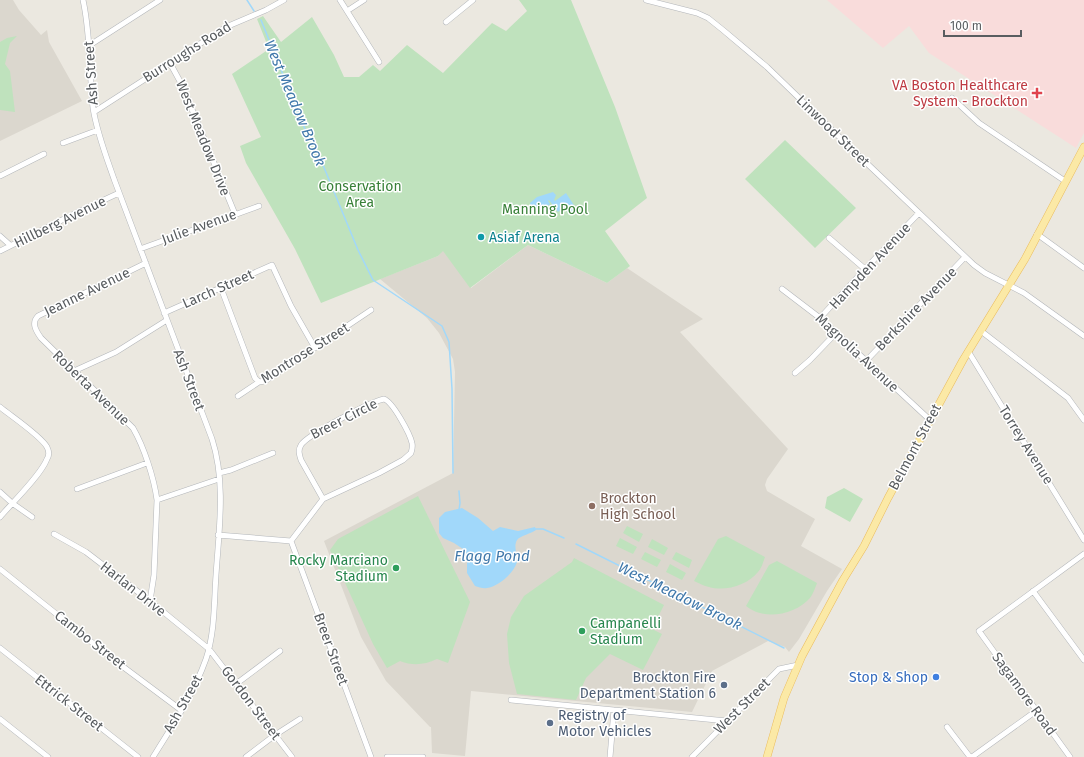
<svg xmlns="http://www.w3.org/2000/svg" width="1084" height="757" viewBox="0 0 1084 757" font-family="'Fira Sans',sans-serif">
<rect width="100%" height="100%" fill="#ebe8e0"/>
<path fill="#dbd7ce" d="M0 0H13L19 10 41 35 47 30 49 42 82 101 0 141Z
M528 245 607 283 627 268 703 319 680 332 788 449 767 479 765 485 767 491 815 519 801 546 842 569 827 591 799 639 789 652 785 647 768 641 712 671 692 712 471 691 465 756 432 753 431 727H430L386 681 361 637 324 541 453 473 455 372 453 359 439 333 427 318 380 279 438 256 443 250 471 288Z"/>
<path fill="#f9dcdb" d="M827 0H1084V133L1076 148 929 53 909 26 883 48Z"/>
<path fill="#bfe2bd" d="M519 0H571L615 107 647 198 605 231 630 266 607 283 528 245 470 288 443 251 438 256 321 303 295 249 246 163 240 146 261 137 232 74 269 49 257 19 263 16 281 42 312 17 334 55 344 77H359L373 65 380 71 407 45 443 73 492 23 506 31 527 11Z
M17 36 10 43 5 64 10 71 15 112 0 110V42L7 38Z
M785 140 856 208 815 248 745 179Z
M844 488 863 499 850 522 825 508 827 497Z
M418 496 470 602 448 663 437 659C424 665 413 666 400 661L387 668 373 644 330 550 338 539Z
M627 526 643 534 639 542 623 533Z
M726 536 765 557C763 562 762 568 758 572 748 585 725 592 709 587 704 586 699 583 694 581L718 539Z
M620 538 637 547 633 554 616 546Z
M652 539 668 548 664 555 648 547Z
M645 552 661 560 657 567 641 559Z
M676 552 692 560 689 568 672 559Z
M574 558 664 605 652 629 662 634 643 670 610 654 586 678 576 700 517 694 509 663 507 634 511 617 524 596 572 562Z
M777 561 817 583C815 588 813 594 810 598 799 611 776 618 760 613 755 612 750 609 746 606L769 565Z
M670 564 686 573 682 580 666 572Z"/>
<path fill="#a1d8fa" d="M553 192 556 195 554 200 555 201 566 193 577 210 570 215 564 207 558 212 549 200 548 201 550 204C544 209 540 215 532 210L530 203 537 197Z
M462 508 478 518 493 531 500 527 518 531 535 527 536 530C531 534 521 535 517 540 513 547 518 555 517 562 514 573 498 587 487 588 483 589 479 587 475 586L467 573V555L463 549 454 543 443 538 439 533V518L445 512Z"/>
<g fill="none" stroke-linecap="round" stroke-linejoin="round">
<path stroke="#a1d8fa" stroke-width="1.5" d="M247 0 254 11
M261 20 305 129 316 148 358 250 373 280 442 326 449 342 452 389 453 473
M459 491 460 503 459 510
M534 529H543L564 538
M576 544 784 648"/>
<defs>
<path id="minor" d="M83 0C91 36 89 72 93 108 97 133 106 156 114 179L212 439C226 482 219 530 216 575 214 603 215 632 206 659 194 693 172 727 153 757
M340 0 379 62
M646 0 697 13 708 18 723 30 767 67 857 154 974 265 985 273 1024 293 1084 336
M347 11 364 0
M446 22 473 0
M90 45 160 0
M170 63 182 85 235 214
M952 98 979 123 1065 181
M94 112 226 27 266 10 284 0
M63 143 98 130
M0 176 44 154
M1037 234 1084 268
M0 236 10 245
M829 238 865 269
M140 249 259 206
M0 251 80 211 119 193
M146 263 38 316C31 323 36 331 41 338L133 428C144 447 154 478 157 500
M221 288 255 378 259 382
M782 289 820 318 930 420
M164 313 272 265 291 306 315 348
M820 318 865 269 919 213
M981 331 1068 398 1084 420
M968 351 1084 540
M866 361 965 257
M74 371 116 352 167 320
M795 373 810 360 836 333
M238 396 259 382 265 381 371 310
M384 399C393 402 410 434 412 443 413 447 412 449 411 453L403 460 379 473 323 499 301 460C299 454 298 450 301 445 307 435 372 401 384 399Z
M0 407C11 416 41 436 47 447 49 451 49 456 47 459 41 475 12 503 0 517
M219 473 231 470 273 453
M77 489 147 463
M0 492 12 503 32 517
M54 534 86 552 150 601 209 649 292 757
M218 535 291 541
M291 541 371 757
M291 541 323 499
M0 569 114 660 181 710
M1033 591 1084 660
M150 601 154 575 157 500 219 479
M0 648 138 757
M236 684 280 651
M511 700 727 721
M0 719 48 757
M947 727 970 757
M246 757 275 735 300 719
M387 757H423
M610 757 614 710
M692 757 779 669 798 665
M972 757 1036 711
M1070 757 979 631 1084 554"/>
<path id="major" d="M767 757 784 698 802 656 843 580 864 546 888 498 963 360 1025 259 1084 147"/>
</defs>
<use href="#minor" stroke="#b3b6ba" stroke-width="6"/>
<use href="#major" stroke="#eabb5b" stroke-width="8"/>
<use href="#minor" stroke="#fff" stroke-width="5"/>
<use href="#major" stroke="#fbe9a6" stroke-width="7"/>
</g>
<path fill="#e0444e" stroke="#fff" stroke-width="1.5" d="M1035 87h4v4h4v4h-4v4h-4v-4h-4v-4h4z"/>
<circle fill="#0f9aa8" stroke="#fff" stroke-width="1.5" cx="481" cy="237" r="4"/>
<circle fill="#8d6e63" stroke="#fff" stroke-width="1.5" cx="592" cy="506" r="4"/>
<g fill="#2e9e5b" stroke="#fff" stroke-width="1.5">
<circle cx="396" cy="568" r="4"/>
<circle cx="582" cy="631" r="4"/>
</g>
<circle fill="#3f7fe0" stroke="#fff" stroke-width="1.5" cx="936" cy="677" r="4"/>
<g fill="#5c6f8a" stroke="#fff" stroke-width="1.5">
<circle cx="724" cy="685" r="4"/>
<circle cx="550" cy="723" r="4"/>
</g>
<g text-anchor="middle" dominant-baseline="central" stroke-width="3" stroke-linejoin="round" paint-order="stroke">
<g font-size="14" fill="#595d60" stroke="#fff">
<text transform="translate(187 52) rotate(-32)">Burroughs Road</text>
<text transform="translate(91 73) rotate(-94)">Ash Street</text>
<text transform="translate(833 131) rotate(44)">Linwood Street</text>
<text transform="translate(203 138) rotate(68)">West Meadow Drive</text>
<text transform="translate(60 222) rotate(-26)">Hillberg Avenue</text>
<text transform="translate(199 227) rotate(-20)">Julie Avenue</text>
<text transform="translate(870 266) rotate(-47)">Hampden Avenue</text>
<text transform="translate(218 289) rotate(-24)">Larch Street</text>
<text transform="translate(87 292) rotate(-26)">Jeanne Avenue</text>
<text transform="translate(916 309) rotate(-46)">Berkshire Avenue</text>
<text transform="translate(305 353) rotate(-32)">Montrose Street</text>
<text transform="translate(857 353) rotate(43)">Magnolia Avenue</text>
<text transform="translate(189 380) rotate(69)">Ash Street</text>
<text transform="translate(91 388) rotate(44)">Roberta Avenue</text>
<text transform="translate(344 419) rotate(-27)">Breer Circle</text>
<text transform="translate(1026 445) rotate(58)">Torrey Avenue</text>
<text transform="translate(915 447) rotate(-62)">Belmont Street</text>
<text transform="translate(133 589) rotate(38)">Harlan Drive</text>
<text transform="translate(90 640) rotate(38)">Cambo Street</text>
<text transform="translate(331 649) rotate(70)">Breer Street</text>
<text transform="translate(1024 694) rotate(54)">Sagamore Road</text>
<text transform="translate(69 703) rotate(38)">Ettrick Street</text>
<text transform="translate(251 703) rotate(53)">Gordon Street</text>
<text transform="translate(183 704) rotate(-61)">Ash Street</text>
<text transform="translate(742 706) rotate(-45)">West Street</text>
</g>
<g font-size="14" fill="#be3a42" stroke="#fff" text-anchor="end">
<text x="1028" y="85">VA Boston Healthcare<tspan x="1028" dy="16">System - Brockton</tspan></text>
</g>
<g font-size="14" fill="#388038" stroke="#fff">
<text x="360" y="186">Conservation<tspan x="360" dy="16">Area</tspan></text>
<text x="545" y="209">Manning Pool</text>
</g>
<g font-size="14" fill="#0d838f" stroke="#fff" text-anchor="start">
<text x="489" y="237">Asiaf Arena</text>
</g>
<g font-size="14" fill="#785e54" stroke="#fff" text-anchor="start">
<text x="600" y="498">Brockton<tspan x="600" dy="16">High School</tspan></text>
</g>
<g font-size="14" fill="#27864d" stroke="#fff" text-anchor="end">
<text x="388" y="560">Rocky Marciano<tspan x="388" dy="16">Stadium</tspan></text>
<text x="590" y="623" text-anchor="start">Campanelli<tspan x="590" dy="16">Stadium</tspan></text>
</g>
<g font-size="14" fill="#4e5e75" stroke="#fff" text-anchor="end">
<text x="716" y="677">Brockton Fire<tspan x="716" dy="16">Department Station 6</tspan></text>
<text x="558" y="715" text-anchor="start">Registry of<tspan x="558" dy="16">Motor Vehicles</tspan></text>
</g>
<g font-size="14" fill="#366cbe" stroke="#fff" text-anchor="end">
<text x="928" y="677">Stop &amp; Shop</text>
</g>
<g font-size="15" font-style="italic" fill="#4179ab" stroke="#fff">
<text transform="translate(295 103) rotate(67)">West Meadow Brook</text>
<text x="492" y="556">Flagg Pond</text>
<text transform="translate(680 596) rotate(26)">West Meadow Brook</text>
</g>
</g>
<path d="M944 30v6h77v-6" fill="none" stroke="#595d60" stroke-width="2"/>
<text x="950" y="30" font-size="12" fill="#595d60" stroke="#ffffff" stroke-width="3" paint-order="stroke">100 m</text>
</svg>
